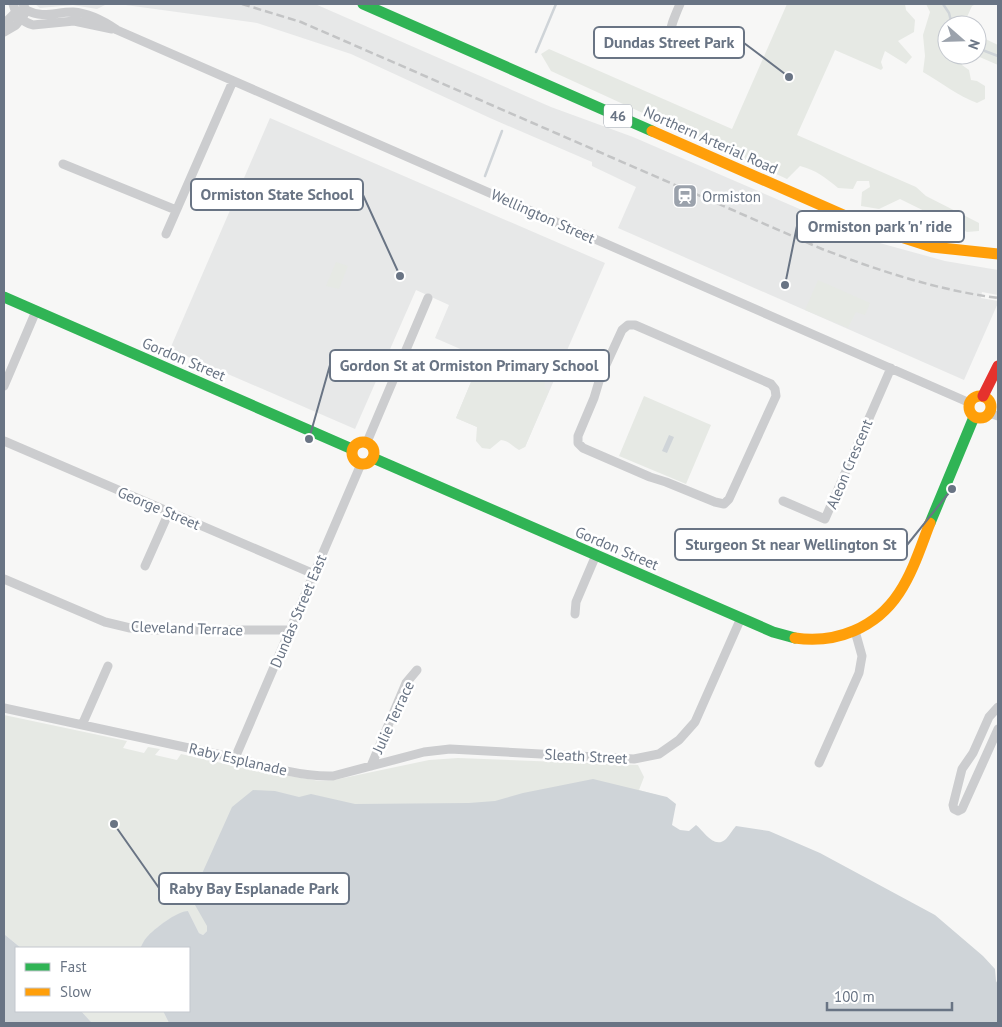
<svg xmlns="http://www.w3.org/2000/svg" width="1002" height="1027" viewBox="0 0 1002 1027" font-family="'PT Sans',sans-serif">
<rect width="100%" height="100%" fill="#f7f7f6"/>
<path fill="#e7e8e8" d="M35 4H107L97 9 73 5 40 8Z
M118 4H315L551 107 633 137 876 242 945 261 998 270V295L982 292 981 298 998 301V303L964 380 618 228 636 187 592 166V162L490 118 351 54 257 23Z
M270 118 605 263 525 447 456 418 481 358 435 338 449 305 416 290 355 429 170 349Z"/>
<path fill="#e6e9e4" d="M787 4H905L906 10 915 20 914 32 898 41 912 57 906 64 885 51 881 62 883 68 881 70 835 50 797 135 916 187 926 196 979 223V231L967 232 900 199 879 209 861 206 862 192 870 187 869 181H857L853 189 838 188C826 178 816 170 800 166L787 179 551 71 541 54 549 49 732 129Z
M926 4H976L972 6 967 17 972 21 973 25H957L955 19 946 21 941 28 947 33V55H961L962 65 969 70 971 80 977 81 985 86V99L977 103C958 96 942 83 923 72L925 56 923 35 930 12Z
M977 35 998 45V65L975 55H977Z
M336 262 348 266 339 289 326 286Z
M818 280 870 303 865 315 856 312 848 328 805 310Z
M482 355 492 359 494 375 502 376 504 370 503 361 510 357 518 361 523 368 527 367 533 371 535 376 546 378 544 387 549 391 525 447 519 450C512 446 509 441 501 440L490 449 482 448 476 441 477 427 456 418 481 358 480 357Z
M644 396 711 425 686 484 619 456Z
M4 715 127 741 123 748 144 753 148 747 160 749 155 755 177 760 181 754 258 771 320 781 334 780 429 760 458 758 638 765 644 777 639 790 657 795 207 931 203 935 199 933 188 911C168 917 151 930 140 948H21L4 934Z
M81 1011H163L169 1023H92Z"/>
<path fill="#cfd4d8" d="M669 435 674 437 667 453 662 451Z
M593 779 667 797 676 804 672 825 680 830 689 831 696 825C704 831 714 850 726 839 730 835 732 830 736 826L769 831 820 853 935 915 983 956 995 969 996 981 998 984V1023H169L163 1011H189V948H140C142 945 144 940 147 937 154 929 177 911 188 911L199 933 203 935 207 931V926L191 898 232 807 253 790 275 791 299 797 311 794 355 804 469 803 495 801 523 793Z
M4 934 21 948H16V1011H81L92 1023H4Z"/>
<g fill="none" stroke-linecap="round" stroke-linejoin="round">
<path stroke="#cfd4d8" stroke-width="2.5" d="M943 4 949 13 952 25
M977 48 998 56
M536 52 556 4
M485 176 502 131"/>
<path stroke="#cccdcf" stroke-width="9" d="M13 4C16 15 22 22 33 25L74 21 112 29
M23 4 26 10C44 19 54 12 73 12 90 13 104 21 117 30L970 403
M680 4C664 41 667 36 702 52
M4 24 16 12 21 11
M4 32 16 25 24 15
M63 164 176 210
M166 234 233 81
M628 325H635L771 384 775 389 776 396 729 499 724 504 715 502 666 482 650 477 583 448 578 443V436L594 398 600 378 622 330Z
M4 386 36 311
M989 413 998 416
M4 441 314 574
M367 442 428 298
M783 501 825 519 891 368
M145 566 169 512
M4 579 105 622 130 628 154 630H290
M575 614 576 602 596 555
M998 707 989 717 973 753 962 769 953 805 954 809 958 811 962 809 998 729
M4 708 235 758C264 766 302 777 333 776L424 752 450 749 634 759 659 754 679 740 695 722 741 618
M82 725 108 666
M235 758 361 464
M819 763 859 673 862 656 855 631
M371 766 406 683 417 670"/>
<path stroke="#30b455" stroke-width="11" d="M363 4 652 131
M4 297 352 449
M373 458 773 632 795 638
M930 523 974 417"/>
<path stroke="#ff9f0a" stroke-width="11" d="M652 131 873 228 932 247 998 254
M969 407a11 11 0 1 1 22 0a11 11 0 1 1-22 0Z
M352 453a11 11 0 1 1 22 0a11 11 0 1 1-22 0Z
M795 638C836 644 876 628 899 593 913 572 921 546 930 523"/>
<path stroke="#e5322d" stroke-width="11" d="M983 396 998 366"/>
<path stroke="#c3c4c5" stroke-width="2.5" stroke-dasharray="8 4" stroke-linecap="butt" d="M242 4 301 22 822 249C880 271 937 290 998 298"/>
</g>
<defs>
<symbol id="station-square" viewBox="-11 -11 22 22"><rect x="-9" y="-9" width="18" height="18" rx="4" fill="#9ba2ac" stroke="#fff"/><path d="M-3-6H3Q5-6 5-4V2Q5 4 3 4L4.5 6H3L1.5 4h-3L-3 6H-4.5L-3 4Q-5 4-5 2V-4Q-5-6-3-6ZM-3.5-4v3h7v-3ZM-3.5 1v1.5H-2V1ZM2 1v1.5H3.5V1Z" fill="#fff"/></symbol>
</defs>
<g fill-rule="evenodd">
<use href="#station-square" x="671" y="182" width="28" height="28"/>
</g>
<g text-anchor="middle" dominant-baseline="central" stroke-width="5" stroke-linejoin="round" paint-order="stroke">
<rect fill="#fff" stroke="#969ea9" stroke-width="1" x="604" y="104.5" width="28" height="23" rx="4"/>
<g font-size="14" font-weight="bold" fill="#697484">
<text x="618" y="116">46</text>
</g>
<g font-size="15" fill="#697484" stroke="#fff">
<text transform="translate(711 140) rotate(24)">Northern Arterial Road</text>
<text transform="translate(543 216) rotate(24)">Wellington Street</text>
<text transform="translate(184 359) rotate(23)">Gordon Street</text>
<text transform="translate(849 464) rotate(-67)">Aleon Crescent</text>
<text transform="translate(159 508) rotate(23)">George Street</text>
<text transform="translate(617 548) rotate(23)">Gordon Street</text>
<text transform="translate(298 611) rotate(-67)">Dundas Street East</text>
<text transform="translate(187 628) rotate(2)">Cleveland Terrace</text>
<text transform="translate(393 717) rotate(-65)">Julie Terrace</text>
<text transform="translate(586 756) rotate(3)">Sleath Street</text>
<text transform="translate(238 759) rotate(13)">Raby Esplanade</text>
</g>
<g font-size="15" fill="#697484" stroke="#fff" text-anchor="start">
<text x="702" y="196">Ormiston</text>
</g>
</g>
<path fill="none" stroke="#697484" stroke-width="2" d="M789 77L744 43M400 276L363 195M785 285L797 226M309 439L330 365M952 489L907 545M114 824L159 888"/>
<g fill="#697484" stroke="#fff" stroke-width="2">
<circle cx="789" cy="77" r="5"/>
<circle cx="400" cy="276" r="5"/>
<circle cx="785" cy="285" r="5"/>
<circle cx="309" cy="439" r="5"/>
<circle cx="952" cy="489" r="5"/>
<circle cx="114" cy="824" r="5"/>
</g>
<g fill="#fff" stroke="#697484" stroke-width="2">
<rect x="594" y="27" width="150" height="31" rx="5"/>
<rect x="191" y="179" width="172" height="31" rx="5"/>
<rect x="797" y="211" width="167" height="31" rx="5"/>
<rect x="330" y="350" width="279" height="31" rx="5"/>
<rect x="675" y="529" width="232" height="31" rx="5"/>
<rect x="159" y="873" width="190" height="31" rx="5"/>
</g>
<g font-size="16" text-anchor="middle" font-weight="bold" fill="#697484">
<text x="669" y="48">Dundas Street Park</text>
<text x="277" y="200">Ormiston State School</text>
<text x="880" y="232">Ormiston park 'n' ride</text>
<text x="469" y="371">Gordon St at Ormiston Primary School</text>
<text x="791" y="550">Sturgeon St near Wellington St</text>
<text x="254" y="894">Raby Bay Esplanade Park</text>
</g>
<rect width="1002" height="1027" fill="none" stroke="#697484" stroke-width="10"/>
<rect x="15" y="947" width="175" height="65" fill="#ffffff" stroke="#c3c7ce"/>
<rect x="25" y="963" width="25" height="8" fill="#30b455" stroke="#c3c7ce"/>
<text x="60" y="972" font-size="15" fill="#697484">Fast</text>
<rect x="25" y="988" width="25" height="8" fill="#ff9f0a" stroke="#c3c7ce"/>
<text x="60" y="997" font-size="15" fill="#697484">Slow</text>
<g transform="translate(962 40) rotate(110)"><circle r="24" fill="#ffffff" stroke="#c3c7ce"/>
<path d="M0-4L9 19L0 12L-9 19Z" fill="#9ba2ac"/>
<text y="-8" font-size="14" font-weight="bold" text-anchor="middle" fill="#697484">N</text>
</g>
<path d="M827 1002v8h125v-8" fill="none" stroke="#697484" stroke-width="2.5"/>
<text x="834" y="1002" font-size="15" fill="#697484" stroke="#ffffff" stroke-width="4" paint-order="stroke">100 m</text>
</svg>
